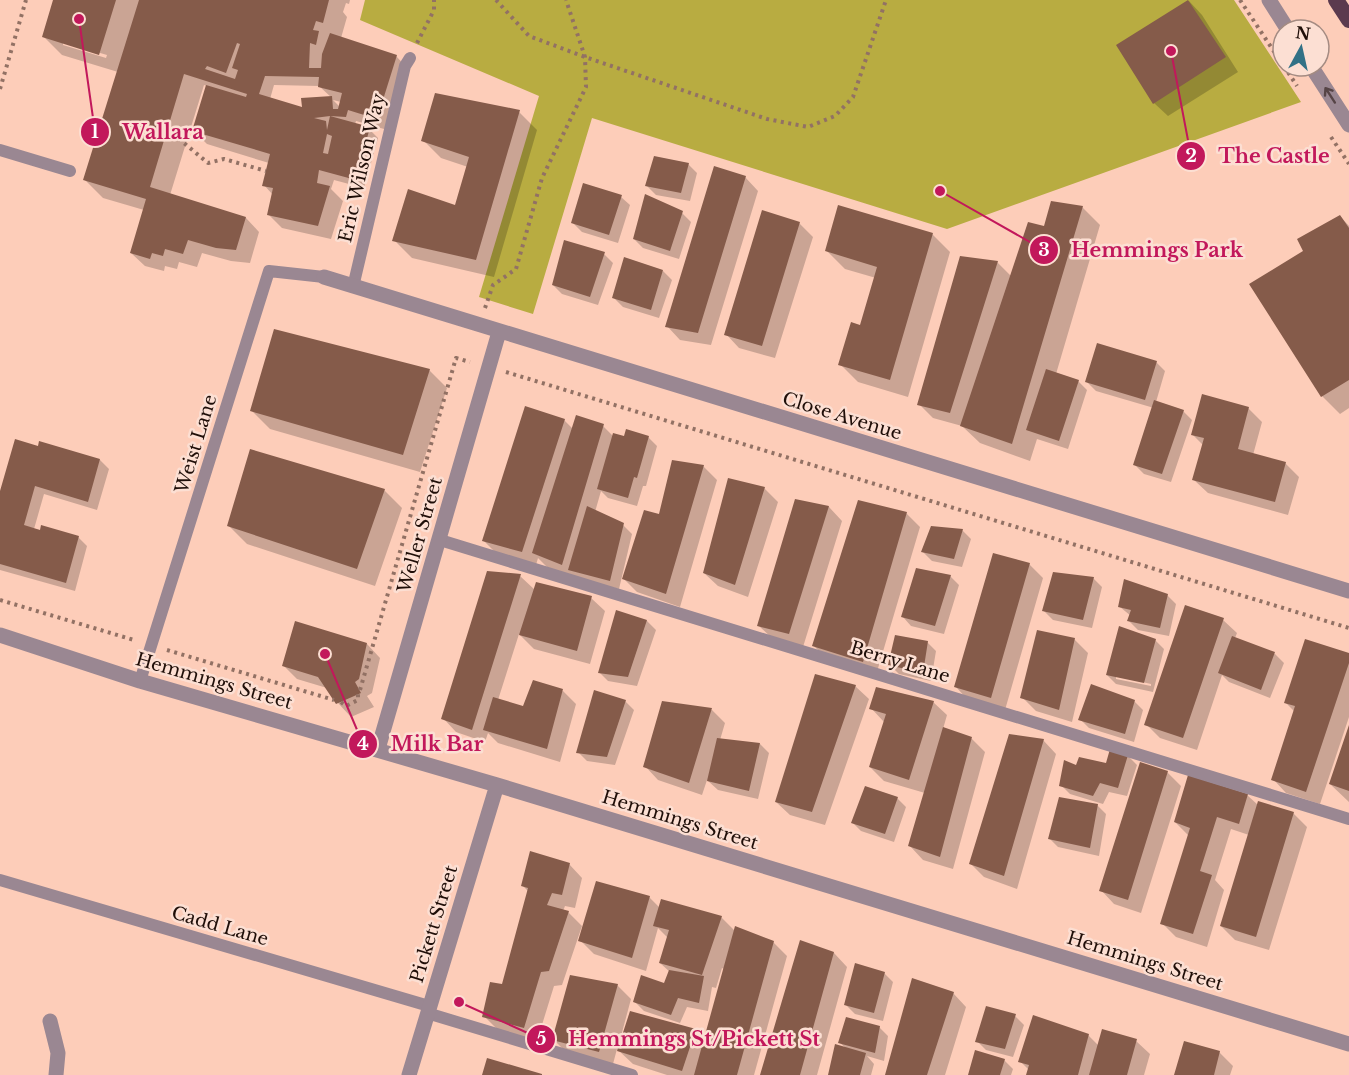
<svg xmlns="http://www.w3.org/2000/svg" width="1349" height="1075" viewBox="0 0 1349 1075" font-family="'Libre Baskerville',serif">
<rect width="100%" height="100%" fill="#fdcdb9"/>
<path fill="#b8ac41" d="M365 0H1234L1301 102 947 229 592 118 533 314 479 297 539 96 360 20Z"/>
<path fill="#0003" fill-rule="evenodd" d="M55 0H350L349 4 346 3 343 12 347 17 341 38 396 56 409 70 391 131 356 121 355 125 369 129 378 138 364 188 334 180 331 189 343 201 331 239 282 228 269 215 273 195 264 185 269 163 207 144 194 131 207 86 204 85 170 195 246 218 259 232 250 263 231 261 202 253 197 267 179 262 177 269 165 266 164 271 145 266 131 253 144 210 103 198 85 180 118 72 62 55 44 37ZM63 42 107 55 106 58 63 45ZM274 85 319 86 332 98 304 110 270 99ZM333 100 341 102 340 107Z
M1189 1 1202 15 1238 72 1168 116 1154 103Z
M519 112 537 130 494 277 412 258 394 240 456 207 468 167 441 158 423 140Z
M688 164 697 173 690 201 656 195 647 186Z
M745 177 758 191 711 345 680 340 667 326Z
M621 197 630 205 618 243 582 232 573 223Z
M1082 207 1100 225 1056 374 1078 381 1087 390 1068 449 1037 439 1030 461 980 443 962 426 933 418 919 404 997 262 1012 277Z
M682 213 691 222 679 259 643 248 634 239Z
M1340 216 1349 226V408L1340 414 1322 396 1305 251Z
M799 223 813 237 775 358 739 348 726 334Z
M932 234 950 252 908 397 858 382 840 364 861 327 876 278 845 269 827 251Z
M604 254 613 263 598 305 562 294 553 285Z
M663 271 672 280 659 318 623 307 614 298Z
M1156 362 1165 371 1156 402 1183 411 1192 420 1171 482 1144 474 1135 465 1154 408 1096 391 1087 382Z
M429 370 447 388 420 472 270 429 252 411Z
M1248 408 1262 422 1253 455 1285 463 1299 477 1288 515 1208 493 1194 480 1203 445 1192 434Z
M564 420 573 429 603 426 614 437 625 438 648 437 657 446 646 486H643L637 506 608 498 601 491 595 512 623 525 632 534 619 589 575 578 547 567 538 558 536 565 497 554 484 541Z
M39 448 100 460 109 469 97 510 44 494 34 529 78 537 87 546 75 591 0 570V496Z
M703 466 717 480 680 607 637 592 623 578 661 516Z
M764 488 778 502 748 597 718 586 704 573Z
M384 490 402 508 375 586 247 544 229 526Z
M796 501 829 507 842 521 803 647 773 639 759 626Z
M906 513 920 527 876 675 828 660 814 646Z
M962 530 971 539 962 567 932 561 923 552Z
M1029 564 1043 578 1005 710 969 701 956 687Z
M520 576 535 590 591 598 605 611 590 664 534 649 519 634 498 700 524 708 563 691 576 704 560 762 498 743 488 733 485 742 456 732 443 718Z
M950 576 959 585 944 634 911 626 903 617Z
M1093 578 1102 587 1092 628 1053 620 1044 611Z
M1167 595 1176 604 1169 636 1138 630 1129 621 1131 616 1120 607Z
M617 612 647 621 656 630 637 686 608 681 600 673Z
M1223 620 1237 633 1235 638 1275 654 1284 663 1270 698 1229 682 1222 675 1197 750 1160 738 1146 724Z
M1074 639 1088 653 1072 722 1036 711 1022 697Z
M1155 640 1164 649 1153 692 1116 684 1107 675ZM1116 676 1151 684V686L1116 679Z
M927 642 936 651 931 681 899 674 890 665Z
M367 644 380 658 372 693 367 696 374 707 351 717 338 703 327 688 297 679 284 666Z
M1349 655V717L1320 804 1286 793 1273 779 1295 712 1285 702Z
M855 686 869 699 825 825 790 815 776 802Z
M625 701 634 710 615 765 587 761 578 752Z
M1134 701 1143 710 1134 742 1089 728 1080 719Z
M933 702 947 715 943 729 972 739 985 752 953 869 923 860 910 846 925 793 884 781 870 767 884 722 871 708Z
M663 703 712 710 725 723 720 740 760 744 769 753 758 799 718 790 707 780 702 795 658 780 645 766Z
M1349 728V802L1330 784Z
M1043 740 1056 754 1017 889 984 877 971 864Z
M1128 756 1137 765 1127 796 1109 792 1103 804 1070 794 1061 785 1076 766 1107 765Z
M1167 772 1181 786 1141 913 1114 904 1101 890Z
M1247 795 1258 805 1293 813 1307 827 1269 950 1235 940 1221 926 1249 835 1231 829 1215 880 1224 890 1207 947 1176 937 1162 923 1189 836 1175 822Z
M897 798 906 807 894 842 861 831 852 822Z
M1097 805 1106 814 1099 856 1058 847 1049 838Z
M569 864 582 878 575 908 565 906 563 911 568 912 582 926 562 985 554 986 537 1041 498 1030 484 1016 503 985 529 892 523 886Z
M649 897 660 908 721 917 735 931 773 942 787 956 754 1075H667L633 1064 617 1049 613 1064 568 1054 554 1040 617 985 631 999 620 1040 696 1030 705 1039 724 969 722 968 716 988 712 987 708 1011 687 1007 680 1023 644 1011 635 1002 665 984 670 972 660 963 668 938 658 928 646 971 594 954 580 940Z
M801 942 834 953 847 967 817 1075H762Z
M884 973 893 982 883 1021 855 1014 846 1005Z
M953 993 966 1007 945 1075H886Z
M1015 1016 1024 1025 1013 1057 986 1050 977 1041Z
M879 1027 888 1036 884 1061 867 1056 874 1064 871 1075H829L847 1049 840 1043Z
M1088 1035 1099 1046 1136 1041 1150 1054 1144 1075H1027L1029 1070 1020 1061Z
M1219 1052 1233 1066 1230 1075H1176Z
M1004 1060 1013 1069 1011 1075H969Z"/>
<path fill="#855b4a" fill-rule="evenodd" d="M53 0H116L99 55 42 37Z
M139 0H329L323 23 316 21 313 30 319 31 316 45 310 43 309 68H321L322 54 330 33 397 55 377 119 348 110 346 117 330 116 370 127 356 180 319 170 317 183 330 186 318 226 267 215 273 188 262 186 270 154 192 131 206 85 246 97 247 94 184 74 150 187 246 217 236 250 216 248 188 240 183 254 165 249 163 256 152 253 150 259 130 253 146 199 83 180ZM237 43 240 44 232 68 238 70 235 79 205 69 207 66 226 73ZM265 76 319 77 318 87 342 93 338 109H333L332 96 301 98 302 107 259 94ZM330 116 327 130 326 121 314 118ZM327 134 332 136 328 154 323 153Z
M1188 0 1226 57 1153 104 1116 45Z
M435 93 520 110 476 260 392 241 408 189 455 205 469 157 421 141Z
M654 156 689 163 681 193 645 186Z
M714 166 746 176 698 333 665 327Z
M583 183 622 195 609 235 571 223Z
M645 194 683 211 670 251 633 239Z
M1051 201 1083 206 1012 444 960 426 1028 222 1044 226Z
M838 205 933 233 890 380 838 365 851 322 860 325 877 267 825 251Z
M762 210 800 222 762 346 724 335Z
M1340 215 1349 228V380L1321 397 1249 284 1303 251 1297 239Z
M564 240 605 252 590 297 552 285Z
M960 256 998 261 950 413 917 405Z
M624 257 663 270 651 310 612 298Z
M274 329 430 369 403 455 250 411Z
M1097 343 1157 361 1145 400 1085 382Z
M1046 369 1079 380 1059 441 1026 430Z
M1202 394 1249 407 1238 449 1286 462 1275 502 1192 480 1204 438 1191 435Z
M1154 400 1184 410 1162 474 1133 465Z
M525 406 565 419 522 552 482 541Z
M576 415 604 424 562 565 532 553Z
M626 429 649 436 637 478 634 477 628 498 597 489 613 433 624 436Z
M15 439 38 446 39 441 100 459 88 502 35 486 24 525 40 530 41 525 79 536 66 583 0 564V491Z
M250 449 385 489 357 569 227 526Z
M672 460 704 465 666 594 622 579 644 510 659 514Z
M728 478 765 487 735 585 703 573Z
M795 499 829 506 789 634 757 626Z
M858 500 907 512 863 662 812 646Z
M587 506 624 523 610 581 568 570Z
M931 526 963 529 954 559 921 552Z
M993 553 1030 563 991 698 954 687Z
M916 568 951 575 935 626 901 617Z
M487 571 521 574 472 730 441 719Z
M1053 572 1094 577 1083 620 1042 611Z
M1124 579 1168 594 1160 628 1127 621 1131 610 1118 607Z
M536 582 592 596 577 651 519 635Z
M1185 605 1224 618 1183 738 1144 725Z
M616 610 647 620 628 677 598 673Z
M295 621 367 643 359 679 355 682 361 693 336 704 318 677 282 666Z
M1119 626 1156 639 1144 683 1106 675Z
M1037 630 1075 638 1059 710 1020 698Z
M895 635 928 641 923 673 888 665Z
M1232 636 1275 652 1261 690 1218 673Z
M1305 639 1349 653V663L1306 792 1271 780 1295 706 1284 703Z
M815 674 856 685 812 812 775 802Z
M533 680 563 689 547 749 483 730 493 697 523 706Z
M1091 684 1135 700 1125 734 1078 720Z
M876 687 934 701 909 780 869 767 886 714 869 709Z
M594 690 626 700 607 757 576 753Z
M662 701 712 708 689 783 643 767Z
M1349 725V791L1329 784Z
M943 727 972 737 940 857 908 846Z
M1009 734 1044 739 1004 876 969 864Z
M717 738 760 743 749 791 707 781Z
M1110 749 1128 755 1118 788 1100 783 1093 796 1059 786 1064 760 1076 765 1079 757 1106 763Z
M1140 762 1168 771 1128 900 1099 891Z
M1188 775 1248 794 1239 824 1217 817 1200 871 1212 875 1193 934 1160 924 1190 828 1174 822Z
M865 786 898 797 885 834 851 823Z
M1059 797 1098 804 1090 848 1048 839Z
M1258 801 1294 812 1256 937 1220 926Z
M530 851 570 863 562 895 552 893 547 905 569 911 549 971 541 972 524 1028 482 1017 490 982 502 984 528 888 521 886Z
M596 881 650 896 632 958 578 941Z
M661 899 722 916 702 975 659 963 669 930 653 926Z
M735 926 774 941 737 1075H694Z
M800 940 834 952 800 1075H760Z
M855 963 885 972 874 1013 844 1005Z
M669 970 704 976 699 1003 678 998 671 1015 633 1002 641 975 664 983Z
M570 975 618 984 599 1052 552 1040Z
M912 978 954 992 927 1075H885Z
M986 1006 1016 1014 1005 1049 975 1042Z
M630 1011 696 1029 682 1071 617 1051Z
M1033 1015 1089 1034 1078 1075H1026L1029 1065 1018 1062Z
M846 1017 880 1026 875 1053 838 1043Z
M1102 1029 1137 1039 1127 1075H1089Z
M1184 1041 1220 1051 1214 1075H1174Z
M835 1044 866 1053 860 1075H828Z
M975 1050 1005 1059 1000 1075H968Z
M487 1058 542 1074V1075H482Z"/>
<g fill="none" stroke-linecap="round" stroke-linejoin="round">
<path stroke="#927164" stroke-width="4" stroke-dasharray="3 4.5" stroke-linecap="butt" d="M496 0 529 36 585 57 767 119 808 127 835 116 853 97 886 0
M1240 0 1283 65
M417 43 434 10V0
M1284 66 1297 86
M0 89 26 0
M167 129 208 163 224 159 266 171
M1331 137 1349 164
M485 308 493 285 516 269 542 178 586 87 585 57 566 0
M506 372 1349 628
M0 600 134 640
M167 650 334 700
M360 690 456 358 470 362
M341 702 346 706 358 700V694"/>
<path stroke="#9a8792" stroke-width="12" d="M0 150 70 171
M353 287 405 66 410 58
M440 540 1349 819
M140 681 269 271 324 277
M0 880 429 1006
M427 1013 632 1075"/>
<path stroke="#9a8792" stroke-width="15" d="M1269 0 1288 30
M1311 66 1349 125
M324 277 1349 591
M0 635 140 681 497 785 1349 1044
M378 749 499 332
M50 1021 58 1053 56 1075
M409 1075 497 785"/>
<path stroke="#5b3a4e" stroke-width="16" d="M1336 0 1349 20"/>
</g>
<defs><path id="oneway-shaft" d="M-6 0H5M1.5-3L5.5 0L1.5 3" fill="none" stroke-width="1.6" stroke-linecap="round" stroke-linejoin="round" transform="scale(1.5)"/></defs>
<use stroke="#564446" href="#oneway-shaft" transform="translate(1330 95) rotate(-123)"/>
<g text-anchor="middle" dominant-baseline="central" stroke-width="5" stroke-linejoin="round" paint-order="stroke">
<g font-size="18" fill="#1f0e08" stroke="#fcdfd3">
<text transform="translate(362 168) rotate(-77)">Eric Wilson Way</text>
<text transform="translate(842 416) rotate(17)">Close Avenue</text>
<text transform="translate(196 444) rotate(-73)">Weist Lane</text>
<text transform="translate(420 535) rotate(-74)">Weller Street</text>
<text transform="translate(900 662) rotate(17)">Berry Lane</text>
<text transform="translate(214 681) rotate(16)">Hemmings Street</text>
<text transform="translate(680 820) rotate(17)">Hemmings Street</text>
<text transform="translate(434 924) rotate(-73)">Pickett Street</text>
<text transform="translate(220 926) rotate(16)">Cadd Lane</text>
<text transform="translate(1145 961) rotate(17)">Hemmings Street</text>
</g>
</g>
<path fill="none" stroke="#c2185b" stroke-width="2" d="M79 19L95 132M1171 51L1191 156M940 191L1044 250M325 654L363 744M459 1002L541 1039"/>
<g fill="#c2185b" stroke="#fcdfd3" stroke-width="2">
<circle cx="79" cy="19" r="6"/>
<circle cx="1171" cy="51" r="6"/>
<circle cx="940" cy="191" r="6"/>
<circle cx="325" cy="654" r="6"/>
<circle cx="459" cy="1002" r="6"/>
<circle cx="95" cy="132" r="15"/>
<circle cx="1191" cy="156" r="15"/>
<circle cx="1044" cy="250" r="15"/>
<circle cx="363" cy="744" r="15"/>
<circle cx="541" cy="1039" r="15"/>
</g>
<g font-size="18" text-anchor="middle" font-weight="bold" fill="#fff">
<text x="95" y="138">1</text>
<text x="1191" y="162">2</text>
<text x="1044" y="256">3</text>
<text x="363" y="750">4</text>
<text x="541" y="1045">5</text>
</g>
<g font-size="20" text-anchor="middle" font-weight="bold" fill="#c2185b" stroke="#fcdfd3" stroke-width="5" stroke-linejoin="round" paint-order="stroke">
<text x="163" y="139">Wallara</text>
<text x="1274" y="163">The Castle</text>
<text x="1157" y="257">Hemmings Park</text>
<text x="437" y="751">Milk Bar</text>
<text x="694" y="1046">Hemmings St/Pickett St</text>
</g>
<g transform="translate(1301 48) rotate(8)"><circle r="28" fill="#fcdfd3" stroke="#a48b82" stroke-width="1.5"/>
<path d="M0-4.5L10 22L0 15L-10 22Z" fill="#327186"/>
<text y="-9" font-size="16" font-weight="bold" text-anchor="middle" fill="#1f0e08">N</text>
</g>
</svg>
